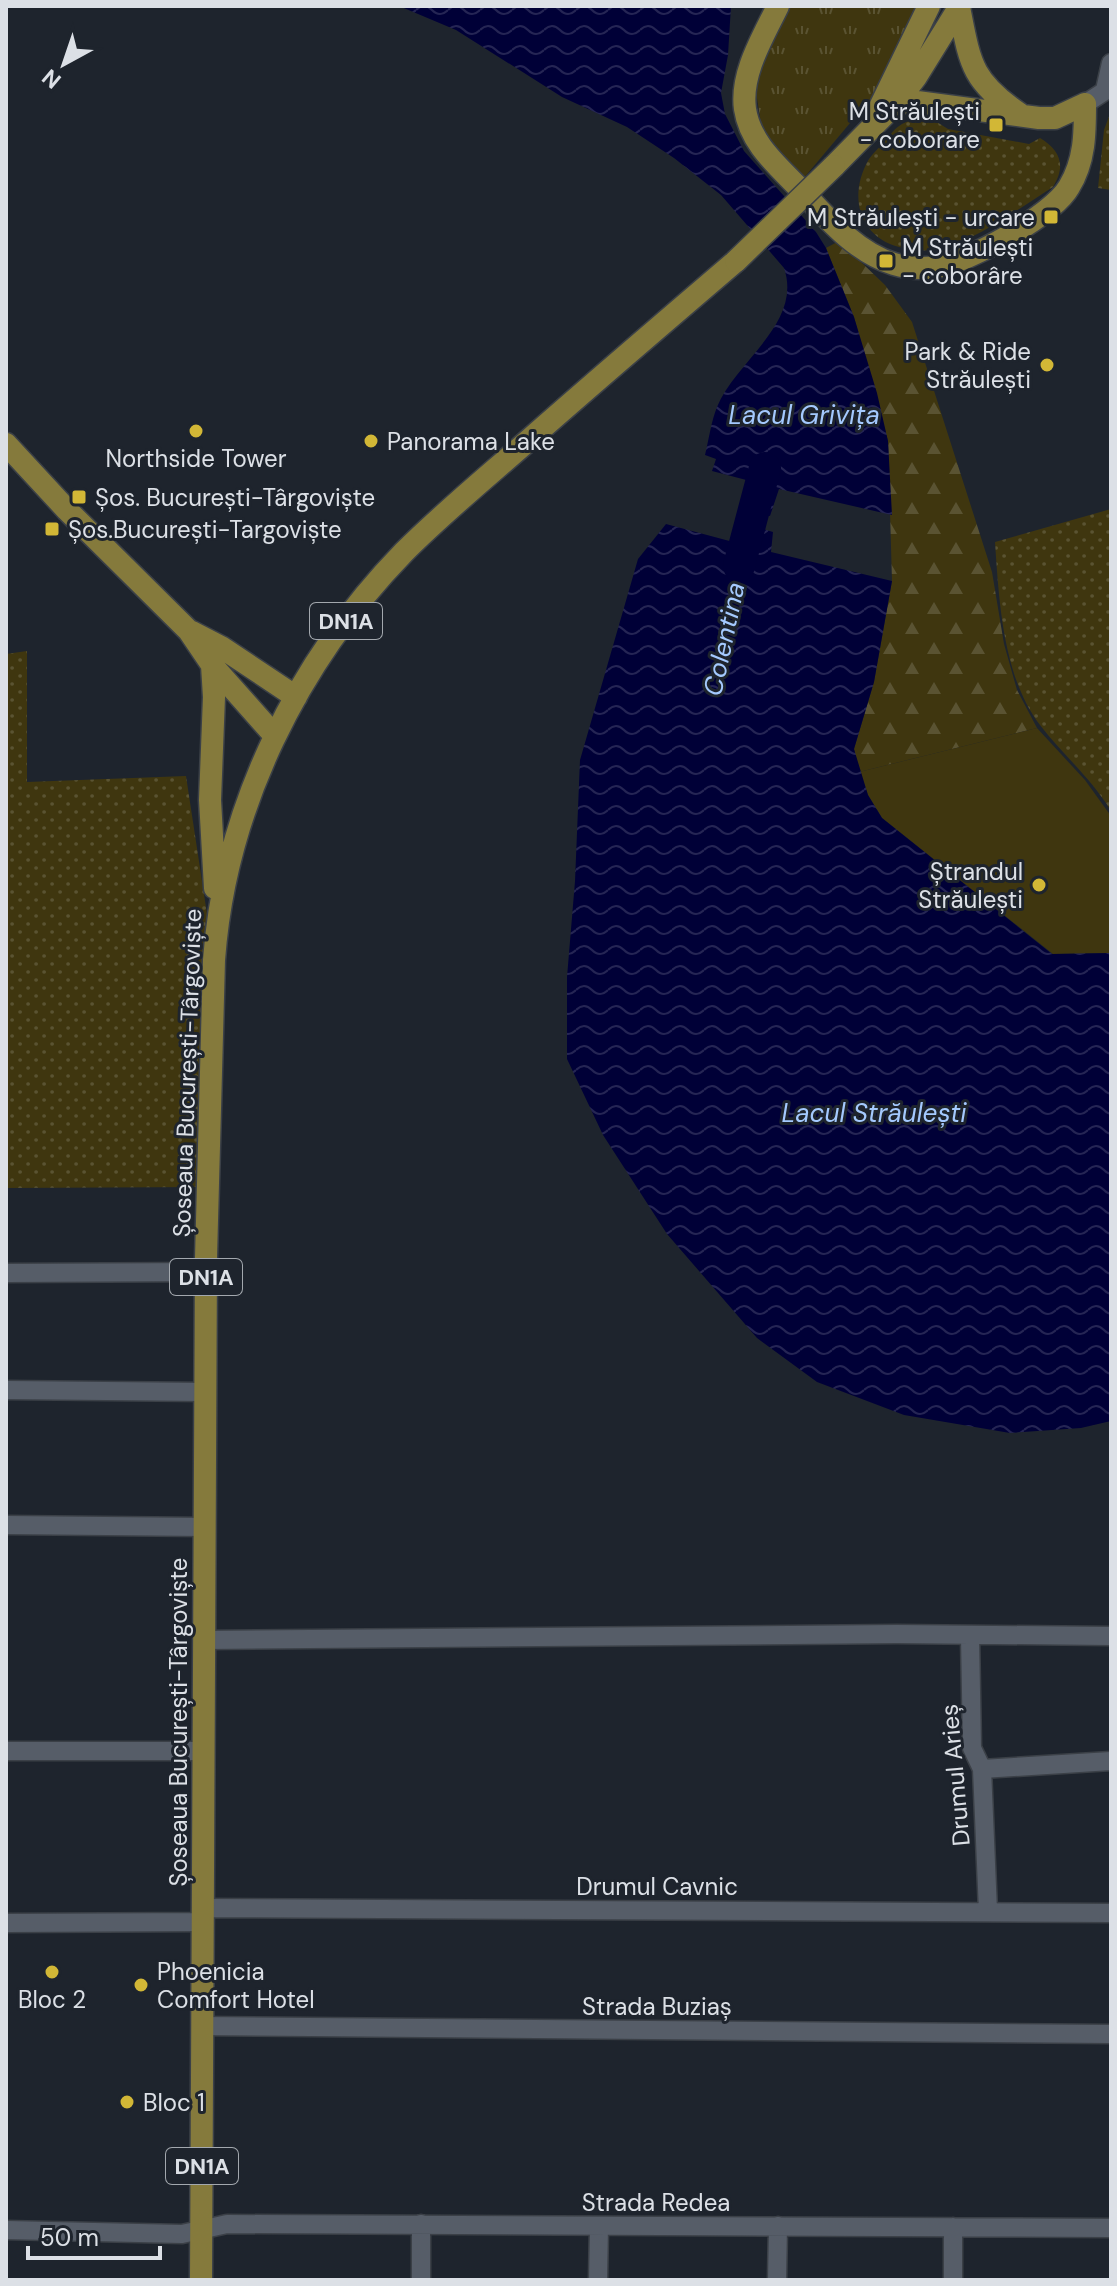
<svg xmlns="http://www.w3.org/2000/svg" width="1117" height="2286" viewBox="0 0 1117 2286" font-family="'DM Sans',sans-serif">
<defs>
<pattern id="grass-dots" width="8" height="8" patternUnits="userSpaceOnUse" patternTransform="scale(2)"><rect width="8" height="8" fill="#3f360f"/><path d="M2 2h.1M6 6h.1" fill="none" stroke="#5a5332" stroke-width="1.8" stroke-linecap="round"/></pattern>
<pattern id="forest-firs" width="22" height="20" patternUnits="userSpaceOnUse" patternTransform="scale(2)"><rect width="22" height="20" fill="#3f360f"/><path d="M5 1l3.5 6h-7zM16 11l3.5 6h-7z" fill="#5a5332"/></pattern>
<pattern id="park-tufts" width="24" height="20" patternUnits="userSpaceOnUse" patternTransform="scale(2)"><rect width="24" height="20" fill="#3f360f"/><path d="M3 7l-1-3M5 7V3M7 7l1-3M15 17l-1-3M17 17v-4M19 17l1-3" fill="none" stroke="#5a5332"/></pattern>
<pattern id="water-waves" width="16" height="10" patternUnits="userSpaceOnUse" patternTransform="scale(2)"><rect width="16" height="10" fill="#000037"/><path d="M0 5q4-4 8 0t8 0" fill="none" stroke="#252554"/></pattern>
</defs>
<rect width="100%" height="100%" fill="#1e242d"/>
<path fill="url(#grass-dots)" d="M1111 111V190L1098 188 1104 130Z
M932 119 948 129 1029 144 1040 138C1061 151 1066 166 1053 187 1023 206 980 237 947 247 932 252 914 251 899 247 858 236 848 195 869 159 873 153 880 147 885 141 890 135 895 128 902 124 912 119 921 119 932 119Z
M1111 509V811C1092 779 1063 755 1040 725 1003 677 999 601 995 542Z
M27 651V782L186 776 214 960 207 1187 6 1188V654Z"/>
<path fill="url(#forest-firs)" d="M839 241 885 285 912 322 992 572 1004 644 1017 690 1037 728 859 772 854 749 874 682 892 581 888 441 854 317 826 248Z"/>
<path fill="url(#park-tufts)" d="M786 6H918L887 79 803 179 772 148 761 124 757 98V75Z"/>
<path fill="#3f360f" d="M1037 728 1085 780 1111 816V953L1053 954 882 818 868 795 859 772Z"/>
<path fill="url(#water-waves)" d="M399 6H731L728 55 721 93 725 114 744 151 816 232 826 248 854 317 877 393 888 441 892 515 779 489 770 516 741 508 750 481 712 471 716 459 705 455C709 439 711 422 717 407 735 362 803 323 784 268L721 195 674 158 627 127 562 97 456 30Z
M743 523 773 532 771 552 892 581 874 682 854 749 868 795 882 818 1052 954 1111 953V1421L1081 1428 1010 1433 904 1415 817 1382 757 1338 667 1234 603 1135 567 1059V977L575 881 580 760 638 559 666 524 737 543Z"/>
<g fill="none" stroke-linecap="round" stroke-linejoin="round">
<path stroke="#000037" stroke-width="32" d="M739 566 765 468"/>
<defs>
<path id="minor" d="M1105 90 1111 63
M1085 104 1111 87
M6 1273 206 1272
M6 1390 205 1392
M6 1525 205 1527
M970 1636 972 1748 982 1769 988 1911
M205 1640 897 1634 1111 1636
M6 1751H204
M982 1769 1111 1761
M202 1908 1111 1913
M6 1923 202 1922
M202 2026 1111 2034
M6 2230 182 2234 227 2224 1111 2228
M421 2280V2224
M598 2280 599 2226
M777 2280 778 2226
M953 2280V2227"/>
<path id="major" d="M778 6C763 37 740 74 745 109 750 143 777 165 799 188 826 217 855 252 894 264 907 268 922 269 936 267 969 262 1053 215 1069 187 1085 161 1085 133 1085 104
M959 7C970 63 971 81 1020 114
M896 103 917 102 1039 118H1055L1085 104
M878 111 929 6
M834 166 896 103 916 77 960 6
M6 444 67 510 189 631 212 665 275 736
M192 632 221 647 296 697
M212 665 214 697 210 800 215 888
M201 2280 206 1258 214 960C225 808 298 661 404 552 444 512 488 476 530 439 598 379 667 320 736 261"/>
</defs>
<use href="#minor" stroke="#3b4047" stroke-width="21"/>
<use href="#major" stroke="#3b4047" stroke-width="25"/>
<use href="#minor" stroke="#565d68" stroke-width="18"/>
<use href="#major" stroke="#857a3c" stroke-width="22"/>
<defs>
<path id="major-bridge" d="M736 261 834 166"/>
</defs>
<use href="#major-bridge" stroke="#3b4047" stroke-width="25" stroke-linecap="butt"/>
<use href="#major-bridge" stroke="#857a3c" stroke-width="22"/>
</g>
<g fill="#d2b736" stroke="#1e242d" stroke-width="3">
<rect x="988" y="117" width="16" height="16" rx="4"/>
<rect x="1043" y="209" width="16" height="16" rx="4"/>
<rect x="878" y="253" width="16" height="16" rx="4"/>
<circle cx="1047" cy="365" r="8"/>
<circle cx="196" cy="431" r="8"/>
<circle cx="371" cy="441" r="8"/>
<rect x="71" y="489" width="16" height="16" rx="4"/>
<rect x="44" y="521" width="16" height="16" rx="4"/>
<circle cx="1039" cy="885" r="8"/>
<circle cx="52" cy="1972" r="8"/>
<circle cx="141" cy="1985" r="8"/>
<circle cx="127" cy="2102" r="8"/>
</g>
<g text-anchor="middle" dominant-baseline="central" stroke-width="6" stroke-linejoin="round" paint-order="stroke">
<g fill="#1e242d" stroke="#a3a8ae" stroke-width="2">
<rect x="310" y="603" width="72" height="36" rx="6"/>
<rect x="170" y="1259" width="72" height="36" rx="6"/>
<rect x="166" y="2148" width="72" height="36" rx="6"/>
</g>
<g font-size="22" font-weight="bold" fill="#dce0e6">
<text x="346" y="621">DN1A</text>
<text x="206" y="1277">DN1A</text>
<text x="202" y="2166">DN1A</text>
</g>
<g font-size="24" fill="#dce0e6" stroke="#1e242d" text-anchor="start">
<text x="980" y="111" text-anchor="end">M Străulești<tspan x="980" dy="28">- coborare</tspan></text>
<text x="1035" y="217" text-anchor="end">M Străulești - urcare</text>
<text x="902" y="247">M Străulești<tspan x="902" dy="28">- coborâre</tspan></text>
<text x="1031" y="351" text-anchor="end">Park &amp; Ride<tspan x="1031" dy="28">Străulești</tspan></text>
<text x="387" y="441">Panorama Lake</text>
<text x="196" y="458" text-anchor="middle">Northside Tower</text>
<text x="95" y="497">Șos. București-Târgoviște</text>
<text x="68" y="529">Șos.București-Targoviște</text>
<text x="1023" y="871" text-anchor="end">Ștrandul<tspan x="1023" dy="28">Străulești</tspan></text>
<text x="157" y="1971">Phoenicia<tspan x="157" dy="28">Comfort Hotel</tspan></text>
<text x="52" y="1999" text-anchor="middle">Bloc 2</text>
<text x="143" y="2102">Bloc 1</text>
</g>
<g font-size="24" fill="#dce0e6" stroke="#1e242d">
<text transform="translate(187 1073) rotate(-88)">Șoseaua București-Târgoviște</text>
<text transform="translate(178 1722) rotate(-90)">Șoseaua București-Târgoviște</text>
<text transform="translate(955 1775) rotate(-95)">Drumul Arieș</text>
<text x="657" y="1886">Drumul Cavnic</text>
<text x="657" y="2006">Strada Buziaș</text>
<text x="656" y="2202">Strada Redea</text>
</g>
<g font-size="26" font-style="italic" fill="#a4c9fe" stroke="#1e242d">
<text x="804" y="415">Lacul Grivița</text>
<text transform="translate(724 639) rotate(-78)">Colentina</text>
<text x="874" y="1113">Lacul Străulești</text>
</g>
</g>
<rect width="1117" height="2286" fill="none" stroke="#dce0e6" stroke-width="16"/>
<g transform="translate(64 64) rotate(220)" stroke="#1e242d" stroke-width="6" paint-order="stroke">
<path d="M0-6L14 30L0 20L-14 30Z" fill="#dce0e6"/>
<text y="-12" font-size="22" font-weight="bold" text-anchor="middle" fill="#dce0e6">N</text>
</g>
<path d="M28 2246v12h132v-12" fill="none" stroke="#dce0e6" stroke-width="4"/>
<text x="40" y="2246" font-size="24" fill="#dce0e6" stroke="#1e242d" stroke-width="6" paint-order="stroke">50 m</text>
</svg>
